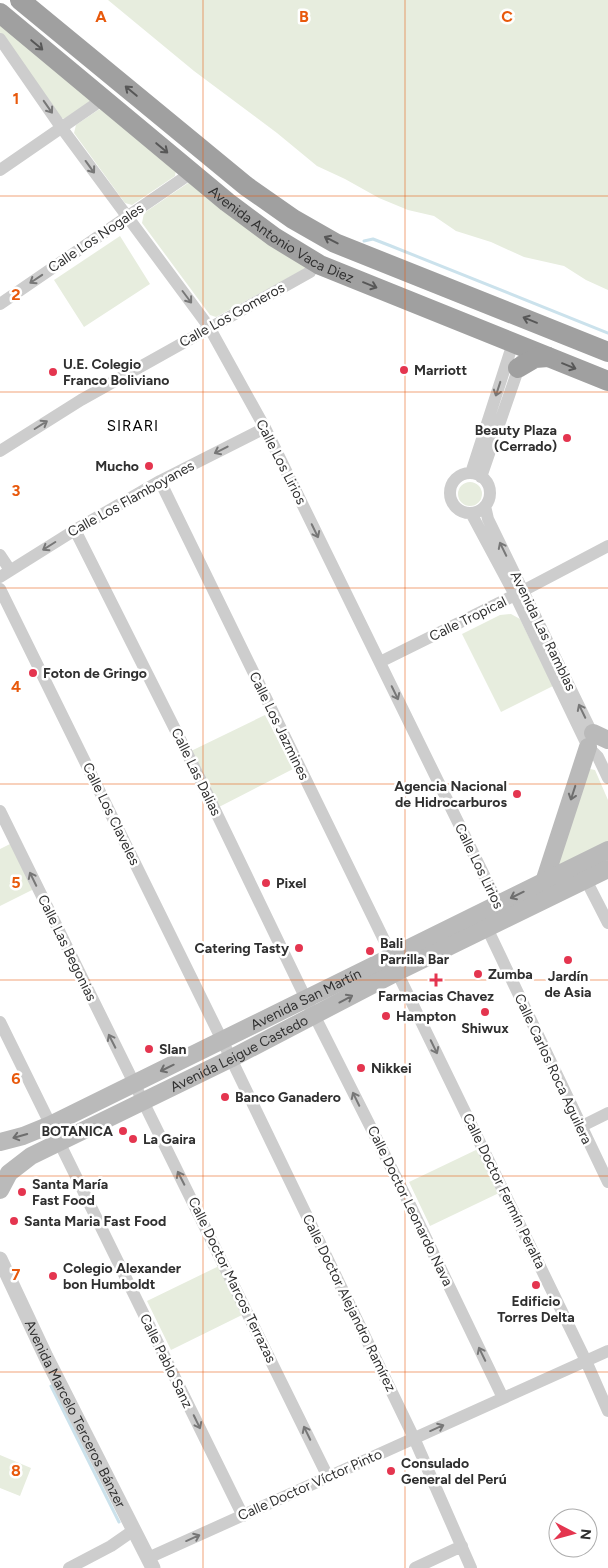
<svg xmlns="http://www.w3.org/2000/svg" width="608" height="1568" viewBox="0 0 608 1568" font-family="Figtree,sans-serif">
<rect width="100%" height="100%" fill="#fff"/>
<path fill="#e7edde" d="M108 0H608V290L586 280 564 266 524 257 491 242 456 231 434 216 408 210 379 198 345 179 317 166 277 133 194 71Z
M0 24 91 101 64 119 60 117 0 34Z
M101 109 176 169 175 176 132 205 125 203 74 133 76 125 98 110Z
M191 181 310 266 216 317 210 315 142 223 144 213Z
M120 236 150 284 84 327 54 280Z
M458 494a12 12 0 1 1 24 0a12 12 0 1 1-24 0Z
M511 614 520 619 553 686 501 712 462 634 500 615Z
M265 715 293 769 219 807 191 751Z
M585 768 595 770 608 800V845L554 872Z
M12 843 34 889 0 906V849Z
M478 1149 499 1193 430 1226 409 1182Z
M219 1266 242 1315 171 1350 147 1301Z
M0 1455 31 1468 20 1496 0 1488Z"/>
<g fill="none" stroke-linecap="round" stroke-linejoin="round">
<path stroke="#cbe2ec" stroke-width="3" d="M364 241 373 239 391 246 608 333
M51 1386 119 1522"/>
<path stroke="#cdcdcd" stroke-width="12" d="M0 39 61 127 209 327 265 428 502 912
M0 170 103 99
M0 304 191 173
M0 451 81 400 310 272
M471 473 513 343
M450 493a20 20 0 1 1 40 0a20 20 0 1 1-40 0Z
M481 477 521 361
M160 481 388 948 397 972 586 1361 608 1411
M485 506 488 519 595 739
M471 513 515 595 588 747 598 757 608 778
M75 530 201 781 306 999 411 1207 503 1398
M0 555 10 570
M0 577 75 530 160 481 265 428
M0 589 222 1040 414 1438 471 1568
M380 662 515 595 608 546
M0 811 328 1477
M586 880 608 923
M487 928 608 1182
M0 1022 243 1516
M580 1127 608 1113
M148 1558 608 1351
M69 1568 111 1546 134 1530
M415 1568 462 1546"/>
<path stroke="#cdcdcd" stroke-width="15" id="s1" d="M0 1259 46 1357 153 1568"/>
<g stroke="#bababa" stroke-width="18">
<path d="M593 733 608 740"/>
<path d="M544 882 588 747"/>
<path id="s2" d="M0 1142 23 1136 50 1125 608 850"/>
<path id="s3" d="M0 1190 9 1173 31 1156 230 1059 397 972 608 869"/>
</g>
<g stroke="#a0a0a0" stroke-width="20">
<path d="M20 0 246 186 293 219 335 243 608 352"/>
<path id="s4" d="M0 13 227 202 274 237 320 265 608 381"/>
<path d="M518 368 535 358 548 357"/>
</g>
</g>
<defs><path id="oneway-shaft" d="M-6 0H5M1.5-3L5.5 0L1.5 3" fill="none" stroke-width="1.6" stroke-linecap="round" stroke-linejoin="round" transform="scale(1.25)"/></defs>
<g stroke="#575757">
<use href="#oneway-shaft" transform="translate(37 45) rotate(40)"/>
<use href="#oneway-shaft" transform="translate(131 91) rotate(-140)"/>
<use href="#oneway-shaft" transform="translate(162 148) rotate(40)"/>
<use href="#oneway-shaft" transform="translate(331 240) rotate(-153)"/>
<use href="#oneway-shaft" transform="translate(370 285) rotate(22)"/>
<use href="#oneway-shaft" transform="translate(530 320) rotate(-158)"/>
<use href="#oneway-shaft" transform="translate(569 366) rotate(22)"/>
</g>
<g stroke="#777">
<use href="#oneway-shaft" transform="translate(48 107) rotate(55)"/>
<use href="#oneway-shaft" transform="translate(90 167) rotate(54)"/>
<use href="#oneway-shaft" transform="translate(36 279) rotate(146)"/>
<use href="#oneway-shaft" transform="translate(187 297) rotate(53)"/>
<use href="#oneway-shaft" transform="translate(498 389) rotate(108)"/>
<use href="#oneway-shaft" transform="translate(41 425) rotate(-32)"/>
<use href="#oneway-shaft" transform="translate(221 450) rotate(153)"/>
<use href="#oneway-shaft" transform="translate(315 531) rotate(64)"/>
<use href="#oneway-shaft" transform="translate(49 546) rotate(148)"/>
<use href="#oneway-shaft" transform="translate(503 549) rotate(-116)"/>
<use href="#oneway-shaft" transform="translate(395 693) rotate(64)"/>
<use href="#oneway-shaft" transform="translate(582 711) rotate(-116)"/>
<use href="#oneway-shaft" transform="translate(33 879) rotate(-116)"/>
<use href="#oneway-shaft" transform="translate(112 1041) rotate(-117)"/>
<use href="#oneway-shaft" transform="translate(434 1047) rotate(64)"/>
<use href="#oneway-shaft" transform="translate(356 1099) rotate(-116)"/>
<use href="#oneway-shaft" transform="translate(181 1178) rotate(-117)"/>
<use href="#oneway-shaft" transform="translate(482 1354) rotate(-116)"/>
<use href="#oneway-shaft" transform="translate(197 1422) rotate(64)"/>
<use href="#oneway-shaft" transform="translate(437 1428) rotate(-24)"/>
<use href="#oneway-shaft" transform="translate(307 1433) rotate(-116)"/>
<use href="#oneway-shaft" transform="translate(193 1538) rotate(-24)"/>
</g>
<g stroke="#6e6e6e">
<use href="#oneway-shaft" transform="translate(573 793) rotate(108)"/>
<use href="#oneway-shaft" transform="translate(517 895) rotate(154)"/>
<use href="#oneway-shaft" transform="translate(346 999) rotate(-28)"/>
<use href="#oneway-shaft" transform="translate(167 1068) rotate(154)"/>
<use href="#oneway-shaft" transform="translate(20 1136) rotate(164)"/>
</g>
<path fill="none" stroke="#e8590c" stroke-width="1" stroke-opacity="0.55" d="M203 0V1568M405 0V1568M0 196H608M0 392H608M0 588H608M0 784H608M0 980H608M0 1176H608M0 1372H608"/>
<g fill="#e4354f" stroke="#fff" stroke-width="2">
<circle cx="404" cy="370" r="5"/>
<circle cx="53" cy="372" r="5"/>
<circle cx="567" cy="438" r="5"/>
<circle cx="149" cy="466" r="5"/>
<circle cx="33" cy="673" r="5"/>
<circle cx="517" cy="794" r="5"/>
<circle cx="266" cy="883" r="5"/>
<circle cx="299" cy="948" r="5"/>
<circle cx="370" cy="951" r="5"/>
<circle cx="568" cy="960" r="5"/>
<circle cx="478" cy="974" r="5"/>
<path d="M433.5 972.5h5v5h5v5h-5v5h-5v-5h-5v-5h5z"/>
<circle cx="485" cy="1012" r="5"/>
<circle cx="386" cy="1016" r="5"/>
<circle cx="149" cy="1049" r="5"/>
<circle cx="361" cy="1068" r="5"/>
<circle cx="225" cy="1097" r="5"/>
<circle cx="123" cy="1131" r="5"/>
<circle cx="133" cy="1139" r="5"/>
<circle cx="22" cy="1192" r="5"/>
<circle cx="14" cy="1221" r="5"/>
<circle cx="53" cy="1276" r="5"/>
<circle cx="536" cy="1285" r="5"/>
<circle cx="391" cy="1471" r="5"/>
</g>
<g text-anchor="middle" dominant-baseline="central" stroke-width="5" stroke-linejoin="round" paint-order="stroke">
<g font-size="14" fill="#303030" stroke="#fff">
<text stroke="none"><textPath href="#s4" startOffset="359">Avenida Antonio Vaca Diez</textPath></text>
<text transform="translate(96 238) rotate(-34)">Calle Los Nogales</text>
<text transform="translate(232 315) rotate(-29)">Calle Los Gomeros</text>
<text transform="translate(281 462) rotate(63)">Calle Los Lirios</text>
<text transform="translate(131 499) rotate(-29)">Calle Los Flamboyanes</text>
<text transform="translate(468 619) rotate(-26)">Calle Tropical</text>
<text transform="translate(543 631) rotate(64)">Avenida Las Ramblas</text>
<text transform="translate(279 726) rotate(64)">Calle Los Jazmines</text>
<text transform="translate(196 772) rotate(64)">Calle Las Dalias</text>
<text transform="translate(111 814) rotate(64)">Calle Los Claveles</text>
<text transform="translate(479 866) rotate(64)">Calle Los Lirios</text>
<text transform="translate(67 948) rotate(64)">Calle Las Begonias</text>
<text stroke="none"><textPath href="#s2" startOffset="338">Avenida San Martín</textPath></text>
<text stroke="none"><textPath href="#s3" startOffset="279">Avenida Leigue Castedo</textPath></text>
<text transform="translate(553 1069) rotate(65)">Calle Carlos Roca Aguilera</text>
<text transform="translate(504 1191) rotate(64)">Calle Doctor Fermín Peralta</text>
<text transform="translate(410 1206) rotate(64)">Calle Doctor Leonardo Nava</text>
<text transform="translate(232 1280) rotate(64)">Calle Doctor Marcos Terrazas</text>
<text transform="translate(349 1303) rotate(64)">Calle Doctor Alejandro Ramírez</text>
<text transform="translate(166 1361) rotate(64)">Calle Pablo Sanz</text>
<text stroke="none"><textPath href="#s1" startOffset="172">Avenida Marcelo Terceros Bánzer</textPath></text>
<text transform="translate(310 1485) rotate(-24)">Calle Doctor Víctor Pinto</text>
</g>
<g font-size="14" font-weight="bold" fill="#303030" stroke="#fff" text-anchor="start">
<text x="63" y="364">U.E. Colegio<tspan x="63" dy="16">Franco Boliviano</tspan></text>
<text x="414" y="370">Marriott</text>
<text x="557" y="430" text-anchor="end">Beauty Plaza<tspan x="557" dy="16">(Cerrado)</tspan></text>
<text x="139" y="466" text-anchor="end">Mucho</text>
<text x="43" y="673">Foton de Gringo</text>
<text x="507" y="786" text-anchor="end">Agencia Nacional<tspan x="507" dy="16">de Hidrocarburos</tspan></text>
<text x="276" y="883">Pixel</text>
<text x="380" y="943">Bali<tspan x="380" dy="16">Parrilla Bar</tspan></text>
<text x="289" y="948" text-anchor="end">Catering Tasty</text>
<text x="488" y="974">Zumba</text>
<text x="568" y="976" text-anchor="middle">Jardín<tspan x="568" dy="16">de Asia</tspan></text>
<text x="436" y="996" text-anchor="middle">Farmacias Chavez</text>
<text x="396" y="1016">Hampton</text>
<text x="485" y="1028" text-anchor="middle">Shiwux</text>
<text x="159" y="1049">Slan</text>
<text x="371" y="1068">Nikkei</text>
<text x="235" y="1097">Banco Ganadero</text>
<text x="113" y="1131" text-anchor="end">BOTANICA</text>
<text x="143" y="1139">La Gaira</text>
<text x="32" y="1184">Santa María<tspan x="32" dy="16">Fast Food</tspan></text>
<text x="24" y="1221">Santa Maria Fast Food</text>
<text x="63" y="1268">Colegio Alexander<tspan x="63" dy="16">bon Humboldt</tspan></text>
<text x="536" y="1301" text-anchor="middle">Edificio<tspan x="536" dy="16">Torres Delta</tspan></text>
<text x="401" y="1463">Consulado<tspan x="401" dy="16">General del Perú</tspan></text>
</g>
<g font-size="15" letter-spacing="1" fill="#000" stroke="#fff">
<text x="133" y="426">SIRARI</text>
</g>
</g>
<g font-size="16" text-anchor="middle" font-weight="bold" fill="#e8590c" stroke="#fff" stroke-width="5" stroke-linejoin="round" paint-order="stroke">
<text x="101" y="22">A</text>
<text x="304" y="22">B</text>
<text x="507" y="22">C</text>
<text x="16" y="104">1</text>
<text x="16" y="300">2</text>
<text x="16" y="496">3</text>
<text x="16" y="692">4</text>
<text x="16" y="888">5</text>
<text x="16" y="1084">6</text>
<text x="16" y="1280">7</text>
<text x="16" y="1476">8</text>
</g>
<g transform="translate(573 1533) rotate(96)"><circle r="24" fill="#ffffff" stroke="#acacac"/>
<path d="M0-4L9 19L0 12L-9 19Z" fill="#e4354f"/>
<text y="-8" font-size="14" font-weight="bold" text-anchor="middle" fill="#303030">N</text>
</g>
</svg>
